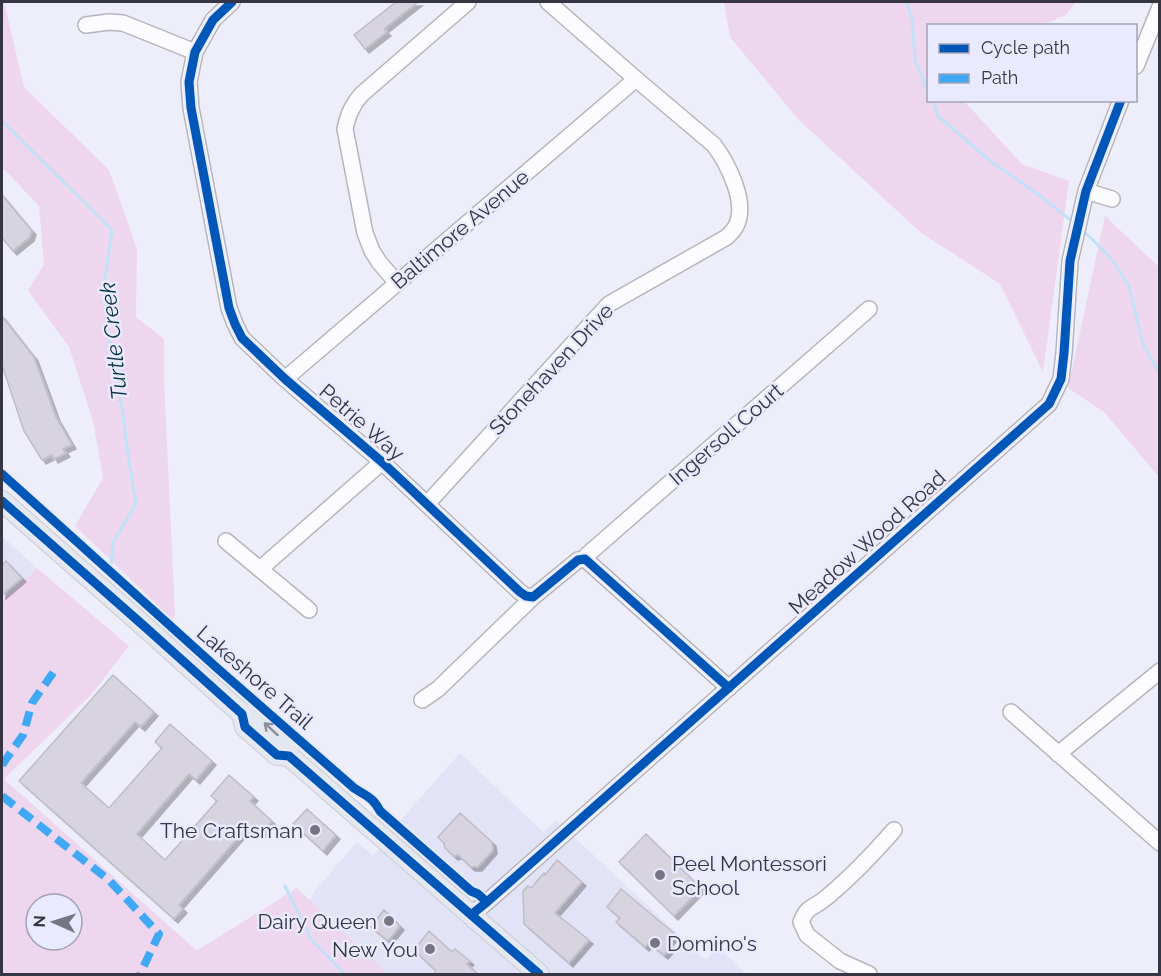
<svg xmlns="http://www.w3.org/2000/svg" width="1161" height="976" viewBox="0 0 1161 976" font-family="Raleway,sans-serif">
<defs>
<filter id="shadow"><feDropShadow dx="4" dy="4" stdDeviation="0" flood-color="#0004"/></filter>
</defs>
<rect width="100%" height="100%" fill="#eeeefa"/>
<path fill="#e3e3f7" d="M2 536 37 568 2 600Z
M460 753 543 832 556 820 706 960 718 946 746 974H386L310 901 314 892 357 842 373 856 399 822Z"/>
<path fill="#efd6ef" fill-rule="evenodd" d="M2 2H4L24 87 109 170 137 249 136 317 164 339V380L175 614 173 620 75 526 103 478 93 421 69 347 28 290 44 264 39 206 2 167Z
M724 2H1076L1066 15 1042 25 928 26V100L964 101 1022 164 1069 181 1043 372 1000 284 920 232 798 119 730 37Z
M1105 216 1159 267V477L1104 412 1068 388Z
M37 568 129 646 91 695 4 779 195 949 198 950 297 888 388 974H2V600ZM36 904H72V940H36Z"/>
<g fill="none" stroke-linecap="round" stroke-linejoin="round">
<path stroke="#c0e1f6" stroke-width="3" d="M906 2 912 18 915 60 928 92
M932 100 938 116 989 160 1042 197 1074 223
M2 121 112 230 104 286 108 334 117 370 128 454 136 504 113 542 111 564
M1081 229 1093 240 1114 262 1129 287 1143 344 1160 375
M285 886 311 939 345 974"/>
</g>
<path fill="#d7d4e0" stroke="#bfbcc7" stroke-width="1.5" filter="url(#shadow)" d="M396 2H418L384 29 387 32 365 49 354 35Z
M2 195 32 231 30 237 13 251 2 238Z
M2 316 34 357 56 417 72 445 63 449 66 453 54 459 52 455 42 460 24 431 2 365Z
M6 561 22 578 2 595V565Z
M113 675 154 712 141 727 135 722 81 783 109 808 162 748 155 742 170 724 212 761 196 780 189 774 137 834 165 860 217 801 211 796 229 775 254 797 250 801 272 821 260 835 249 825 179 905 183 909 174 919 19 781Z
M307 809 336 835 323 851 293 824Z
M460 813 492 842 493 850 478 867H471L458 855 454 856 445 848 444 843 438 837Z
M646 834 701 888 674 916 619 862Z
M557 860 582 882 555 913 589 940 569 963 524 924 523 891 528 886 531 888 544 873 545 875Z
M621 889 675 934 668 943 672 946 664 955 649 943 645 947 616 922 620 918 607 907Z
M384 910 400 926 388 941 371 927Z
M429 931 452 952 455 949 470 961 467 964 479 975H433L436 971 414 950Z"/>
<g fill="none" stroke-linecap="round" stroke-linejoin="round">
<defs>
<path id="minor" d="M232 2 213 20 195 52 189 82 191 108 229 308 235 324 242 338 285 379 382 462 520 592 526 596 533 597 578 560 585 559 729 688
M86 25 109 22 123 23 195 52
M1136 66 1160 7
M1086 191 1112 199
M397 283 379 262 372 251 365 233 345 129C348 115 352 105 362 94L468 2
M285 379 636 79
M427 504 609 304 727 237C730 234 734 230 736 226 748 203 728 164 714 145L636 79 548 2
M226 541 309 610
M585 559 587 555 869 309
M260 569 382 462
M422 700 438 689 533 597
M1011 712 1160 843
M1058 754 1160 671
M471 915 487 902 1049 404 1061 379 1064 353 1070 261 1086 191 1121 100
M869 974 840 961 807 935 801 922C808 904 814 909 827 897 851 877 873 854 894 830"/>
<path id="major" d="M2 501 144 626 242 714 245 727 277 755 289 756 539 974
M242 714 256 715 287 743 289 756"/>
</defs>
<use href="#minor" stroke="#b5b5c0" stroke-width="18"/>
<use href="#major" stroke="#ccccd4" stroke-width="22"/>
<use href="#minor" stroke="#fcfcfe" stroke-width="15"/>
<use href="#major" stroke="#e3e7f0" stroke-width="20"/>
<path stroke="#3fa9f5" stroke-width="8" stroke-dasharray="15 8" stroke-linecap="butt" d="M2 765 23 735 32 703 55 670
M2 796 109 880 159 934 140 974"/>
<defs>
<path id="cycleway" d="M232 2 213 20 195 52 189 82 191 108 229 308 235 324 242 338 285 379 382 462 520 592 526 596 533 597 578 560 585 559 729 688
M2 474 217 668 354 788C366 796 373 797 380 811L471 891 478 894 487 902
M2 501 144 626 242 714 245 727 277 755 289 756 539 974
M471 915 487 902 1049 404 1061 379 1064 353 1070 261 1086 191 1121 100"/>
</defs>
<use href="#cycleway" stroke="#e9eaff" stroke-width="13"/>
<use href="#cycleway" stroke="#0057b8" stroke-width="9"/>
</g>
<defs><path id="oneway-shaft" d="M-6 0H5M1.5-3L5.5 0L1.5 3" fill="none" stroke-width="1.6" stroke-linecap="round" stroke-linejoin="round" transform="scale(1.5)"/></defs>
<use stroke="#8c8e9a" href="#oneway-shaft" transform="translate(271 729) rotate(-138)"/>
<g fill="#767683" stroke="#e9eaff" stroke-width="2">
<circle cx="315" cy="830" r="6"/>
<circle cx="660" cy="875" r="6"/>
<circle cx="389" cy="921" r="6"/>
<circle cx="655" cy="943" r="6"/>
<circle cx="430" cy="949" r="6"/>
</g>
<g text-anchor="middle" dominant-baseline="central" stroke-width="5" stroke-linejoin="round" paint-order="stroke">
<g font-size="21" fill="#353543" stroke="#e9eaff">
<text transform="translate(460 229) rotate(-40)">Baltimore Avenue</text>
<text transform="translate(551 369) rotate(-47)">Stonehaven Drive</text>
<text transform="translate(362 422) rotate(41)">Petrie Way</text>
<text transform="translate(726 434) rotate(-41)">Ingersoll Court</text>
<text transform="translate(867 542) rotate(-42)">Meadow Wood Road</text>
<text transform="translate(255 677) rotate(41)">Lakeshore Trail</text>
</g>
<g font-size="21" fill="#353543" stroke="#e9eaff" text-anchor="end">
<text x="303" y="830">The Craftsman</text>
<text x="672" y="863" text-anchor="start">Peel Montessori<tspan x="672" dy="24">School</tspan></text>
<text x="377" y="921">Dairy Queen</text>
<text x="667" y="943" text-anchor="start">Domino's</text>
<text x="418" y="949">New You</text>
</g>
<g font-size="22" font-style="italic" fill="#0e3445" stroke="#e9eaff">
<text transform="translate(113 341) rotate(-96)">Turtle Creek</text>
</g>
</g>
<rect width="1161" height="976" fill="none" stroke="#353543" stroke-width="6"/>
<rect x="927" y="24" width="210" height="78" fill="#e9eaff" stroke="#a1a2b4" stroke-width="1.5"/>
<rect x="939" y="44" width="30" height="9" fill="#0057b8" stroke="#a1a2b4" stroke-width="1.5"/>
<text x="981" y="54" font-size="18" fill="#353543">Cycle path</text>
<rect x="939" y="74" width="30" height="9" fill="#3fa9f5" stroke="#a1a2b4" stroke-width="1.5"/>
<text x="981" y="84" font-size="18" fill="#353543">Path</text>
<g transform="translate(54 922) rotate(273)"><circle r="28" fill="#e9eaff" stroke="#a1a2b4" stroke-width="1.5"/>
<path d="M0-4.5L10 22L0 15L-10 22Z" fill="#767683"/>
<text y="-9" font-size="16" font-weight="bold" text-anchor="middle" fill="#353543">N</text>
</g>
</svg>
